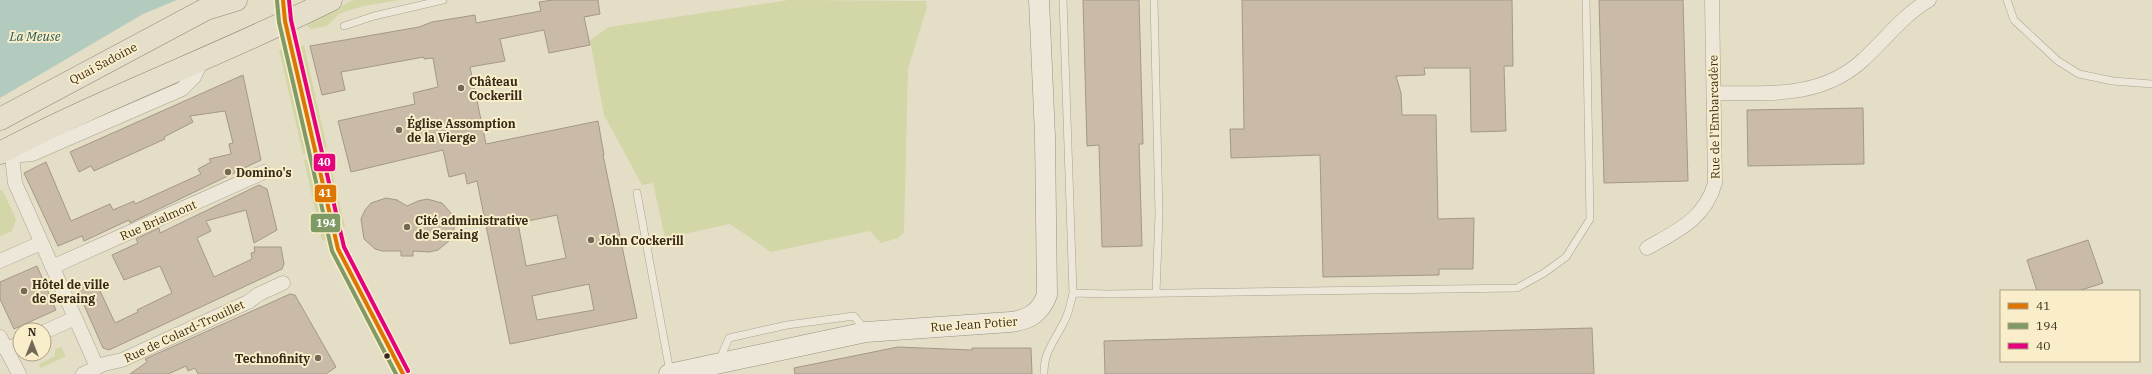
<svg xmlns="http://www.w3.org/2000/svg" width="2152" height="374" viewBox="0 0 2152 374" font-family="'IBM Plex Serif',serif">
<rect width="100%" height="100%" fill="#e5dec6"/>
<path fill="#d3d6a7" d="M353 0H400L363 6 339 14 327 26 311 29 307 26 312 21Z
M789 0 926 1 927 7 908 69 904 232 898 238 881 243 870 231 771 252 730 224 665 238 653 183 642 185 604 115 590 40 609 27Z
M304 45 327 148 322 149 299 46Z
M284 49 308 152 303 154 279 50Z
M328 155 345 227 340 228 324 156Z
M309 159 327 239 322 240 304 160Z
M0 190 3 191 16 219 12 231 0 236Z
M61 347 66 356 41 368 39 364 55 356V349Z"/>
<path fill="#b3cabe" d="M0 0H177L143 14 0 98Z"/>
<path fill="#c9bba7" stroke="#a49886" fill-rule="evenodd" d="M553 0H598L600 14 584 17 590 45 549 53 544 30 500 39 505 61 470 67 486 144 598 121 604 155H603L637 318 510 344 477 181 467 184 465 173 449 177 443 150 351 172 338 121 415 104 413 93 438 87 433 58 424 59V57L341 72 345 90 322 95 310 46 419 27 432 22 475 15 476 23 541 11 539 2ZM557 215 566 258 526 266 518 223ZM589 284 594 310 537 320 532 296Z
M1083 0H1139L1143 144H1139L1142 246 1102 247 1099 145 1087 146Z
M1242 0H1512L1513 66H1504L1506 131 1471 132 1470 68H1424L1425 75 1396 76 1401 93 1402 115H1436L1438 219 1474 218 1473 269H1439V275L1323 277 1320 155 1231 158 1230 129H1244Z
M1599 0H1683L1688 181 1604 183Z
M243 75 261 160 130 223 129 220 84 241 82 236 58 246 24 173 46 162 71 221 110 204 113 210 134 201 135 204 201 174 198 169 211 162 209 159 231 154 229 144 233 143 225 111 190 116 193 122 164 137 165 139 94 171 91 166 79 172 70 152Z
M1863 108 1864 164 1748 166 1747 110Z
M259 185 267 189 277 230 254 243 246 210 206 221 211 231 197 238 214 277 252 259 251 253 255 252 254 247H281L284 264 282 269 109 350 103 348 76 287 94 278 115 323 138 312 137 310 172 293 160 266 124 280 112 255 138 243 136 239 159 228 160 233Z
M386 198 397 200 407 206 418 201 427 199 442 203 451 213 454 221V230L450 240 438 250 429 252 413 251V256H401V251H382L375 249 364 239 361 219 365 210 371 203Z
M2088 240 2103 283 2078 291H2037L2027 260Z
M37 266 56 310 14 329 0 299V282Z
M290 294 295 295 336 367 326 374H198L195 368 188 371 186 366 168 374H130L147 362 145 359Z
M1592 328 1594 374H1105L1104 341Z
M898 347 972 350V348H1031L1032 374H795L794 368Z"/>
<g fill="none" stroke-linecap="round" stroke-linejoin="round">
<defs>
<path id="lane" d="M1063 0 1073 293 1108 294 1517 288 1544 273 1566 257 1590 219 1586 0
M1154 0 1159 214 1156 293
M2007 0 2014 20 2058 61 2079 74 2113 81 2152 84
M286 25 338 249 403 374
M344 26 374 16 443 0
M637 193 670 372
M719 361 729 338 787 325 854 316 865 330
M1044 374C1043 352 1056 339 1065 320 1069 312 1071 302 1073 293"/>
<path id="street" d="M1714 93C1767 93 1822 99 1864 59 1885 40 1903 15 1929 0
M11 148 15 183 97 367
M11 148 21 155 32 154 182 89 194 77 202 60
M1647 248C1677 231 1705 219 1715 183L1712 0
M0 261 41 243
M52 267 264 172
M44 332 75 318
M0 337 19 374
M6 350 20 343
M83 374 104 364 122 360 248 302 259 294 283 283"/>
<path id="secondary" d="M669 374 866 332 1010 322C1029 320 1040 313 1047 295L1045 136 1039 0"/>
<path id="primary" d="M0 119 206 9 236 0
M0 153C107 96 222 55 331 0"/>
</defs>
<use href="#lane" stroke="#a9a290" stroke-width="8"/>
<use href="#street" stroke="#a9a290" stroke-width="15"/>
<use href="#secondary" stroke="#999180" stroke-width="21"/>
<use href="#primary" stroke="#8e8777" stroke-width="23"/>
<use href="#lane" stroke="#ece7d9" stroke-width="7"/>
<use href="#street" stroke="#ece7d9" stroke-width="14"/>
<use href="#secondary" stroke="#ece7d9" stroke-width="20"/>
<use href="#primary" stroke="#e4deca" stroke-width="22"/>
<defs>
<path id="bus-1" d="M283 0 285 21 338 249 403 374"/>
<path id="bus-2" d="M277 1 279 22 332 251 396 374"/>
<path id="bus-3" d="M289 0 291 20 344 247 408 371"/>
</defs>
<use href="#bus-1" stroke="#f9eec9" stroke-width="7"/>
<use href="#bus-2" stroke="#f9eec9" stroke-width="7"/>
<use href="#bus-3" stroke="#f9eec9" stroke-width="7"/>
<use href="#bus-1" stroke="#dd7502" stroke-width="4"/>
<use href="#bus-2" stroke="#7f9a64" stroke-width="4"/>
<use href="#bus-3" stroke="#e5007d" stroke-width="4"/>
</g>
<g fill="#746856" stroke="#f9eec9" stroke-width="1.5">
<circle cx="461" cy="88" r="4"/>
<circle cx="399" cy="130" r="4"/>
<circle cx="228" cy="172" r="4"/>
<circle cx="407" cy="227" r="4"/>
<circle cx="591" cy="240" r="4"/>
<circle cx="24" cy="291" r="4"/>
<circle cx="318" cy="358" r="4"/>
</g>
<circle fill="#372919" stroke="#f9eec9" stroke-width="1.5" cx="387" cy="356" r="3.5"/>
<g text-anchor="middle" dominant-baseline="central" stroke-width="4" stroke-linejoin="round" paint-order="stroke">
<g font-size="12" fill="#372919" stroke="#f9eec9">
<text transform="translate(103 63) rotate(-28)">Quai Sadoine</text>
<text transform="translate(1714 117) rotate(-91)">Rue de l'Embarcadère</text>
<text transform="translate(158 220) rotate(-24)">Rue Brialmont</text>
<text transform="translate(974 324) rotate(-4)">Rue Jean Potier</text>
<text transform="translate(184 331) rotate(-25)">Rue de Colard-Trouillet</text>
</g>
<g font-size="12" font-weight="bold" fill="#372919" stroke="#f9eec9" text-anchor="start">
<text x="469" y="81">Château<tspan x="469" dy="14">Cockerill</tspan></text>
<text x="407" y="123">Église Assomption<tspan x="407" dy="14">de la Vierge</tspan></text>
<text x="236" y="172">Domino's</text>
<text x="415" y="220">Cité administrative<tspan x="415" dy="14">de Seraing</tspan></text>
<text x="599" y="240">John Cockerill</text>
<text x="32" y="284">Hôtel de ville<tspan x="32" dy="14">de Seraing</tspan></text>
<text x="310" y="358" text-anchor="end">Technofinity</text>
</g>
<g font-size="13" font-style="italic" fill="#275858" stroke="#f9eec9">
<text x="35" y="36">La Meuse</text>
</g>
</g>
<g stroke="#f9eec9" stroke-width="1.5">
<rect x="313" y="153" width="23" height="19" rx="4" fill="#e5007d"/>
<rect x="314" y="184" width="23" height="19" rx="4" fill="#dd7502"/>
<rect x="310" y="213" width="31" height="20" rx="4" fill="#7f9a64"/>
</g>
<g font-size="11" text-anchor="middle" font-weight="bold" fill="#fff">
<text x="324" y="166">40</text>
<text x="325" y="197">41</text>
<text x="326" y="227">194</text>
</g>
<rect x="2000" y="290" width="140" height="72" fill="#f9eec9" stroke="#ab9f83"/>
<rect x="2008" y="303" width="20" height="6" fill="#dd7502" stroke="#ab9f83"/>
<text x="2036" y="310" font-size="12" fill="#372919">41</text>
<rect x="2008" y="323" width="20" height="6" fill="#7f9a64" stroke="#ab9f83"/>
<text x="2036" y="330" font-size="12" fill="#372919">194</text>
<rect x="2008" y="343" width="20" height="6" fill="#e5007d" stroke="#ab9f83"/>
<text x="2036" y="350" font-size="12" fill="#372919">40</text>
<g transform="translate(32 342)"><circle r="19" fill="#f9eec9" stroke="#ab9f83"/>
<path d="M0-3L7 15L0 10L-7 15Z" fill="#746856"/>
<text y="-6" font-size="11" font-weight="bold" text-anchor="middle" fill="#372919">N</text>
</g>
</svg>
